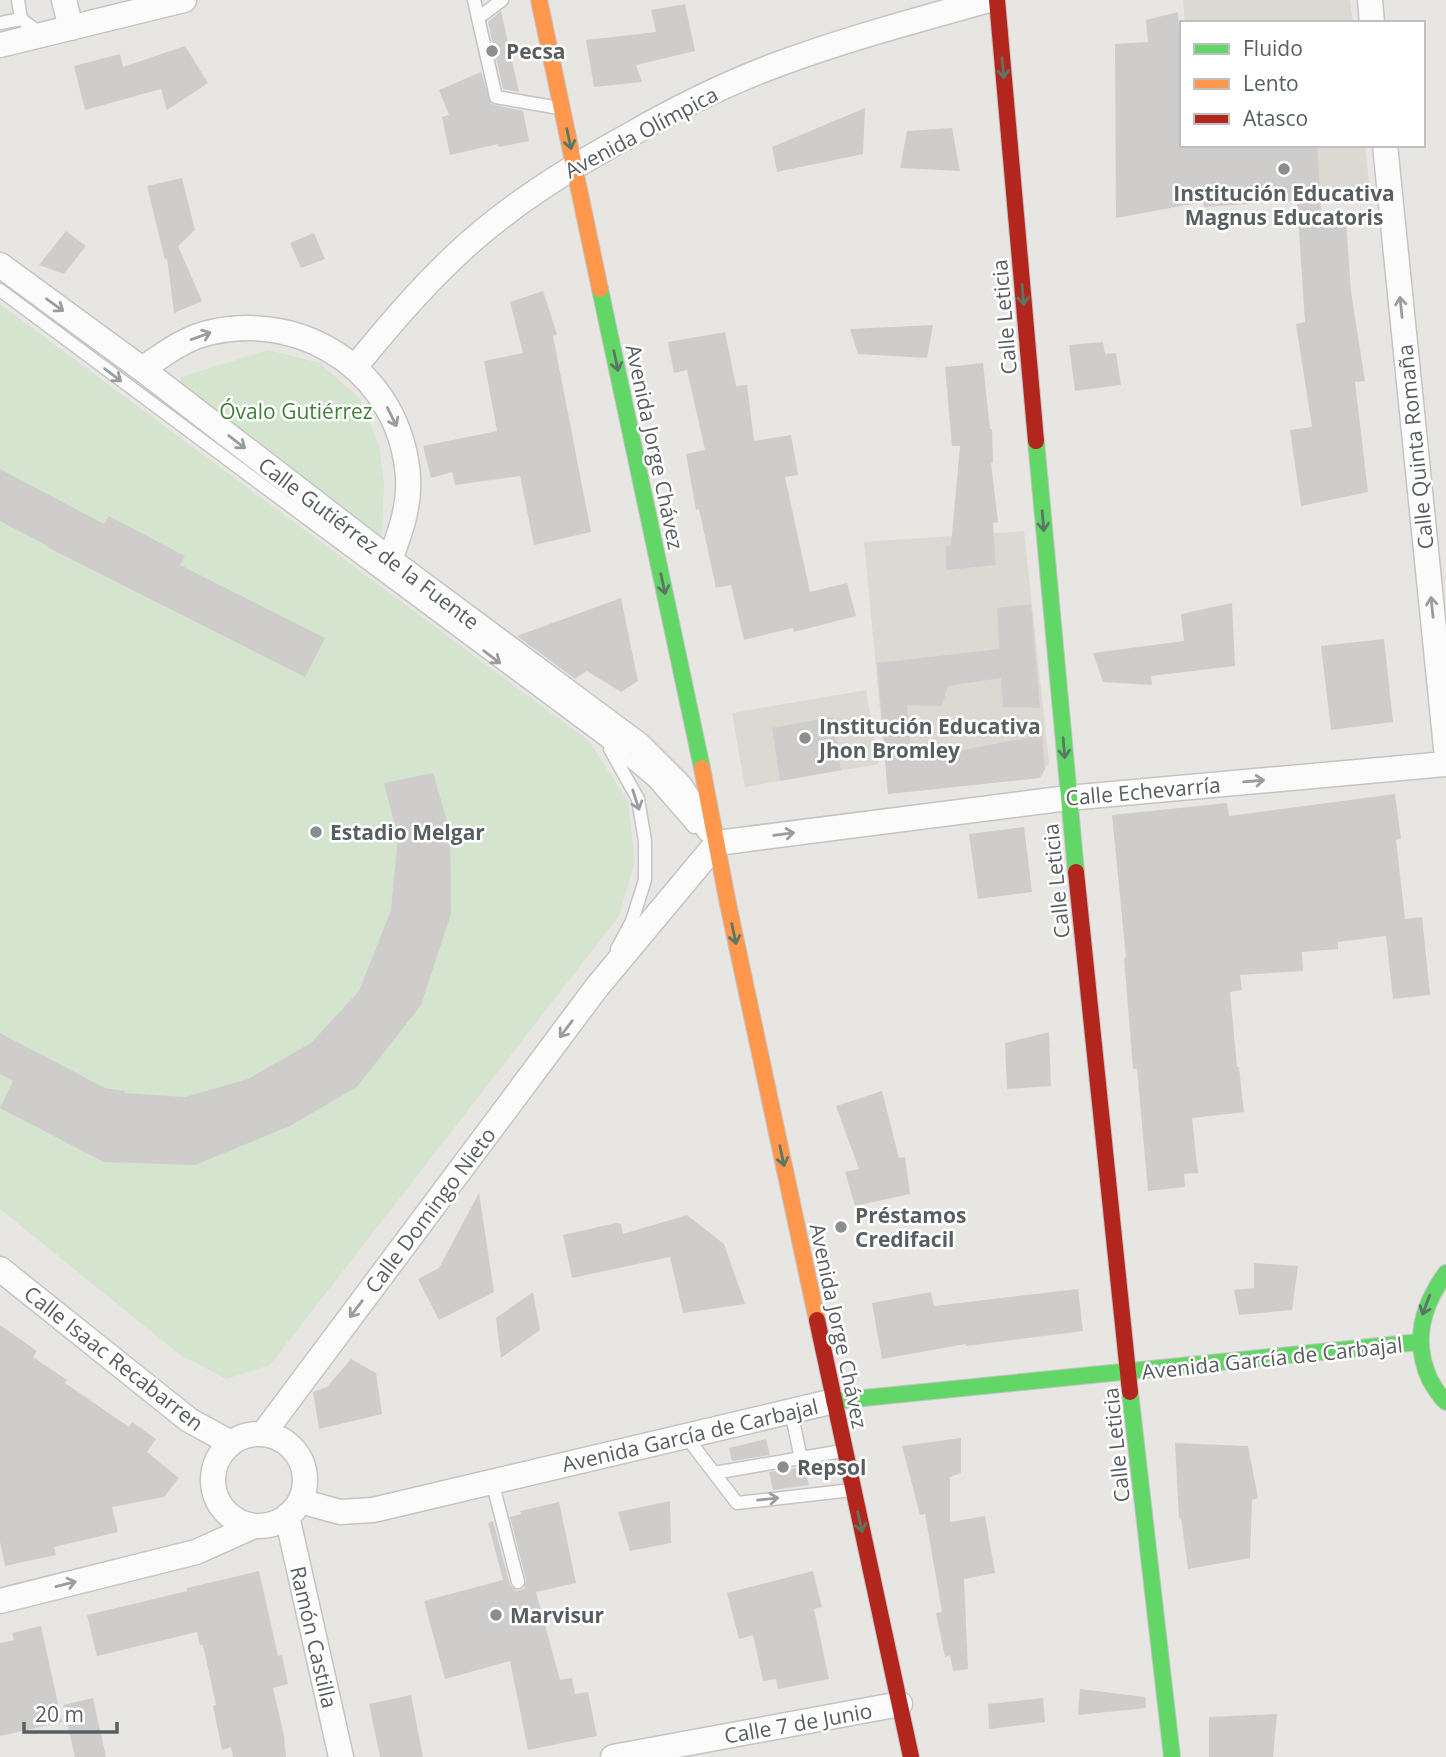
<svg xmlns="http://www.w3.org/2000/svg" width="1446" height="1757" viewBox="0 0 1446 1757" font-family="'Open Sans',sans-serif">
<rect width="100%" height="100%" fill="#e8e6e3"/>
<path fill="#dcd9d2" d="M1183 0H1350L1353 23H1185Z
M1198 145H1365L1370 192 1204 207Z
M1024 531 1049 763 1040 778 888 794 864 542Z
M866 690 879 764 745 787 732 713Z"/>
<path fill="#d4e4ce" d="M0 304 589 741 628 801 635 862 619 916 270 1365 226 1379 179 1354 0 1209Z
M268 350 320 363 359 398 379 445 384 484 382 534H372L181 388V377Z"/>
<path fill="#cfcdcc" d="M685 4 695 51 636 65 642 82 594 87 586 40 656 32 651 10Z
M501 11 519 92 503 89 488 22Z
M1178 12 1182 71V145H1317L1322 223 1346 221 1351 292 1365 381 1355 382 1368 492 1301 506 1290 430 1312 427 1296 324 1305 322 1297 201 1204 207 1203 202 1116 218 1115 44 1148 42 1146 20Z
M185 46 208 83 167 110 161 89 85 110 74 66 120 54 123 67Z
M481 72 491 104 523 111 529 141 499 147 498 144 450 155 442 117 449 115 439 90Z
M865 108 863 154 777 172 772 147Z
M952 128 960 171 900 168 907 131Z
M182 178 195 230 178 246 202 301 174 313 167 258 165 260 147 186Z
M66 231 86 246 64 274 39 265Z
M314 233 325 259 301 268 290 243Z
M543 291 557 334 553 336 591 532 534 545 520 476 455 485 452 472 431 478 423 446 497 431 484 361 523 353 510 302Z
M933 325 927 358 858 354 850 329Z
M725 332 736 386 747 385 754 441 791 435 798 475 785 477 810 592 847 583 856 616 794 632 793 628 744 640 731 585 716 588 699 509 696 510 686 454 705 450 687 370 674 373 668 342Z
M1103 342 1105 354 1116 353 1121 385 1075 391 1069 345Z
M983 363 990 429H992L993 463H991L998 522 993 523 996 565 946 570V546L951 545 960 446H952L945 367Z
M0 469 104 524 109 516 185 556 180 565 325 638 305 677 47 547 48 546 0 521Z
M621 598 638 681 621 692 587 671 575 679 517 636Z
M1232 603 1235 666 1151 676 1152 685 1103 682 1093 653 1184 641 1181 614Z
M1031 604 1040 708 1003 707 1001 678 948 686 942 706 907 705 911 760 1042 735 1045 769 1040 778 888 794 877 663 999 649 997 608Z
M1384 639 1393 722 1331 730 1321 646Z
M833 717 841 770 780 781 772 728Z
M433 773 450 831 451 914 421 1005 357 1087 290 1126 195 1165 104 1162 0 1108 13 1081 0 1074V1033L105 1088 125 1091 124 1093 185 1097 248 1079 311 1043 359 991 391 910 398 837 384 783Z
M1395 794 1401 839 1396 840 1405 919 1422 917 1430 995 1393 999 1386 936 1338 942V949L1302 952 1303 971 1240 975 1242 990 1230 992 1237 1067H1239L1244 1112 1192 1118 1198 1173 1184 1174 1185 1187 1148 1191 1137 1069H1133L1124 958 1126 957 1112 815 1227 803 1229 816Z
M1024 827 1032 892 978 899 969 834Z
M1049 1032 1051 1086 1007 1089 1005 1043Z
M882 1091 899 1158 905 1157 910 1194 855 1206 845 1172 859 1169 836 1106Z
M479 1193 494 1292 439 1320 418 1279 439 1268Z
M687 1215 724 1244 745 1304 683 1313 670 1257 572 1278 563 1235 616 1223 621 1224 623 1234Z
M1254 1263 1298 1266 1292 1310 1239 1315 1234 1290 1254 1288Z
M1078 1289 1083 1331 966 1346V1344L882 1359 872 1303 931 1292 934 1306Z
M533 1292 540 1330 501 1358 496 1318Z
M0 1325 37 1351 33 1357 67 1380 65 1383 129 1427 132 1422 156 1439 147 1452 179 1478 164 1497 112 1507 118 1532 54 1547 56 1555 5 1566 0 1542Z
M351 1359 376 1373 382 1414 319 1429 313 1392 327 1387Z
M961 1438V1473L950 1477V1522L985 1516 995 1573 964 1579 968 1669 953 1671 950 1655 945 1657 936 1613 942 1612 925 1514 920 1515 902 1446Z
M766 1439 770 1455 732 1461 729 1448Z
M1175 1443 1248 1446 1258 1498 1252 1500 1250 1558 1188 1569 1181 1518 1179 1519Z
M805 1467 809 1485 773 1490 769 1472Z
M670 1501 671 1543 630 1551 618 1512Z
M559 1502 576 1583 536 1592 560 1680 572 1678 575 1694 588 1692 597 1736 528 1750 510 1661 445 1679 424 1601 503 1580 488 1523 493 1521 510 1585 516 1591 524 1589 526 1580 510 1517 521 1514 520 1511Z
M259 1571 278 1656 282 1655 288 1684 273 1688 284 1736 286 1757H233L231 1747 222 1750 213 1706 216 1705 203 1645H200L197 1632 97 1656 87 1615 187 1591V1588Z
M813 1571 822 1607 814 1609 829 1679 778 1689 776 1679 763 1681 753 1635 739 1639 727 1593Z
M41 1626 62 1722 0 1736V1643L14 1640 12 1633Z
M1080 1689 1145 1697 1146 1708 1078 1715Z
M411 1695 423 1757H380L369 1704Z
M93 1698 106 1757H75L63 1705Z
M1043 1698 1045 1722 989 1729 988 1704Z
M1277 1714 1273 1757H1209V1717Z"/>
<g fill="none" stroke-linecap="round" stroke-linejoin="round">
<defs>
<path id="lane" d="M18 0 21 19
M474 0 478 18
M502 0 478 18 496 97 559 108
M0 23 21 19 42 35
M0 290 605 740 654 781 694 827
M610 749 638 799 645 841V880L632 921 617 949
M791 1411 801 1459
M685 1435 737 1503 852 1490
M714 1473 842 1451
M492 1481 518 1582"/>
<path id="street" d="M64 0 71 28
M1370 0 1372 23
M0 45 184 0
M1385 145 1446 748
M0 265 142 369 390 560 639 745 680 786 709 830
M355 367C387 328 418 291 454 257 505 208 566 170 628 136 675 109 725 84 776 65 846 39 917 20 989 0
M142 369C164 354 186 337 212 332 309 311 401 377 408 477 410 506 400 533 390 560
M717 843 1068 798 1446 764
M0 1269 189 1420 231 1443
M263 1434 597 987 717 843
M213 1480a46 46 0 1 1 92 0a46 46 0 1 1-92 0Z
M300 1501 340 1512 373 1510 834 1401
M287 1516 341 1757
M0 1601 196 1552 254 1526
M613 1757 900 1704"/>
<path id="fast" d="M600 289 702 768
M1036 441 1076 872
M1446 1273C1422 1306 1412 1341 1430 1380 1435 1388 1439 1396 1446 1402
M1130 1392 1172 1757
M834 1401 1419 1342"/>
<path id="slow" d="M539 0 600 289
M702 768 728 904 817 1320"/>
<path id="jam" d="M997 0 1036 441
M1076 872 1130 1392
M817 1320 911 1757"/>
</defs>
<use href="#lane" stroke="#c4c4c4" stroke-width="15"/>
<use href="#street" stroke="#c4c4c4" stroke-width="27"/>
<use href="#fast" stroke="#c4c4c4" stroke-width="18"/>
<use href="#slow" stroke="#c4c4c4" stroke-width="18"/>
<use href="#jam" stroke="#c4c4c4" stroke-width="18"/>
<use href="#lane" stroke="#fcfbfb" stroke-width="12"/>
<use href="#street" stroke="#fcfbfb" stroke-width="24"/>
<use href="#fast" stroke="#63d668" stroke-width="16"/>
<use href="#slow" stroke="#ff974d" stroke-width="16"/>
<use href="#jam" stroke="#b3261e" stroke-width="16"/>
</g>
<defs><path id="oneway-shaft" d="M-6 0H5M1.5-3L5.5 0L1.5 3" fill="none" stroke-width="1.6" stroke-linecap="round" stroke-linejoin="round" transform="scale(1.75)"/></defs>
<g stroke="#5b7662">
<use href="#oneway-shaft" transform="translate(1003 68) rotate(85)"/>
<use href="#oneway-shaft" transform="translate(569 139) rotate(78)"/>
<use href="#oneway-shaft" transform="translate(1023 295) rotate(85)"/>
<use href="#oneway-shaft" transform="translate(616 361) rotate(78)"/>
<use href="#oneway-shaft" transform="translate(1043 521) rotate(85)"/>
<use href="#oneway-shaft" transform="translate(663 584) rotate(78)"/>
<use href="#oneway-shaft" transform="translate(1064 748) rotate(85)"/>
<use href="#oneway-shaft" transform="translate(734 934) rotate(78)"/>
<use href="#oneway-shaft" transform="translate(782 1156) rotate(78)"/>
<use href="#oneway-shaft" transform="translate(1426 1305) rotate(111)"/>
<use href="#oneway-shaft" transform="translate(860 1522) rotate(77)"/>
</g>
<g stroke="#9a9d9f">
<use href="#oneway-shaft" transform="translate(55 305) rotate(36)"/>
<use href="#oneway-shaft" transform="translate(1401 307) rotate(-96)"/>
<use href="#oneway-shaft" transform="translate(201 336) rotate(-20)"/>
<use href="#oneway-shaft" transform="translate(113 375) rotate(37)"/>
<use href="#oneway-shaft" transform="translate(392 417) rotate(64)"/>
<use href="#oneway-shaft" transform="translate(237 442) rotate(38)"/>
<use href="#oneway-shaft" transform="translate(1432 607) rotate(-96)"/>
<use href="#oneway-shaft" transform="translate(492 657) rotate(37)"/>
<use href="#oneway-shaft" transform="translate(1254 781) rotate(-5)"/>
<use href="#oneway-shaft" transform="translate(636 800) rotate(72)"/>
<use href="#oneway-shaft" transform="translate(784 834) rotate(-7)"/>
<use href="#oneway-shaft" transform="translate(566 1029) rotate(127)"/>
<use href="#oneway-shaft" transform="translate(356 1309) rotate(127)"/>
<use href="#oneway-shaft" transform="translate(768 1499) rotate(-6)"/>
<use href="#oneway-shaft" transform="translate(66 1584) rotate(-14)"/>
</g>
<g fill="#8b8e8e" stroke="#fff" stroke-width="2.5">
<circle cx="492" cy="51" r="7"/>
<circle cx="1284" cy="169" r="7"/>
<circle cx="805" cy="738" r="7"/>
<circle cx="316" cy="832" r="7"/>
<circle cx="841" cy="1227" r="7"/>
<circle cx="783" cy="1467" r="7"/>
<circle cx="496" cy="1615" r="7"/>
</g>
<g text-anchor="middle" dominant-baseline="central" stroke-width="5" stroke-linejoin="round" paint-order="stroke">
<g font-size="21" font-weight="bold" fill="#595e61" stroke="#fff" text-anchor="start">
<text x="506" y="51">Pecsa</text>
<text x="1284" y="193" text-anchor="middle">Institución Educativa<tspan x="1284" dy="24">Magnus Educatoris</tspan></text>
<text x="819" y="726">Institución Educativa<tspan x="819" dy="24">Jhon Bromley</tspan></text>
<text x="330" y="832">Estadio Melgar</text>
<text x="855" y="1215">Préstamos<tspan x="855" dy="24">Credifacil</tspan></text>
<text x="797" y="1467">Repsol</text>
<text x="510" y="1615">Marvisur</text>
</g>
<g font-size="21" fill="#595e61" stroke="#fff">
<text transform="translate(641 132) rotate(-28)">Avenida Olímpica</text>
<text transform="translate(1004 317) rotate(-95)">Calle Leticia</text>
<text transform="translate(655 447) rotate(78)">Avenida Jorge Chávez</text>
<text transform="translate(1415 447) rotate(-96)">Calle Quinta Romaña</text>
<text transform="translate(369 543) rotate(37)">Calle Gutiérrez de la Fuente</text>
<text transform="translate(1143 791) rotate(-5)">Calle Echevarría</text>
<text transform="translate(1056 881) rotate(-96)">Calle Leticia</text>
<text transform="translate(430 1210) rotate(-53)">Calle Domingo Nieto</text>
<text transform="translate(839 1326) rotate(78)">Avenida Jorge Chávez</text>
<text transform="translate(114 1358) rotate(38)">Calle Isaac Recabarren</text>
<text transform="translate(1272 1358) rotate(-6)">Avenida García de Carbajal</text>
<text transform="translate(690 1435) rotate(-13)">Avenida García de Carbajal</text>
<text transform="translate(1116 1445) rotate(-96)">Calle Leticia</text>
<text transform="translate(314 1637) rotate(77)">Ramón Castilla</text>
<text transform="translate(798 1723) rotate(-10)">Calle 7 de Junio</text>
</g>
<g font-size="21" fill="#3f8137" stroke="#fff">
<text x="296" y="411">Óvalo Gutiérrez</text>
</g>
</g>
<rect x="1180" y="21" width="245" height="126" fill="#ffffff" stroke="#bdbfc0" stroke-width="2"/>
<rect x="1194" y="44" width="35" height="10" fill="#63d668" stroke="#bdbfc0" stroke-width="2"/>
<text x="1243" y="56" font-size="21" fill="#595e61">Fluido</text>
<rect x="1194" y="79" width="35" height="10" fill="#ff974d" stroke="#bdbfc0" stroke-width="2"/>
<text x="1243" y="91" font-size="21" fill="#595e61">Lento</text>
<rect x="1194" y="114" width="35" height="10" fill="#b3261e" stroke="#bdbfc0" stroke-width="2"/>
<text x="1243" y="126" font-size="21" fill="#595e61">Atasco</text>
<path d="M24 1722v10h93v-10" fill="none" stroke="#595e61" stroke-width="3.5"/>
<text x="35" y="1722" font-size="21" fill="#595e61" stroke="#ffffff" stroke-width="5" paint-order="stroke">20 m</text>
</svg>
